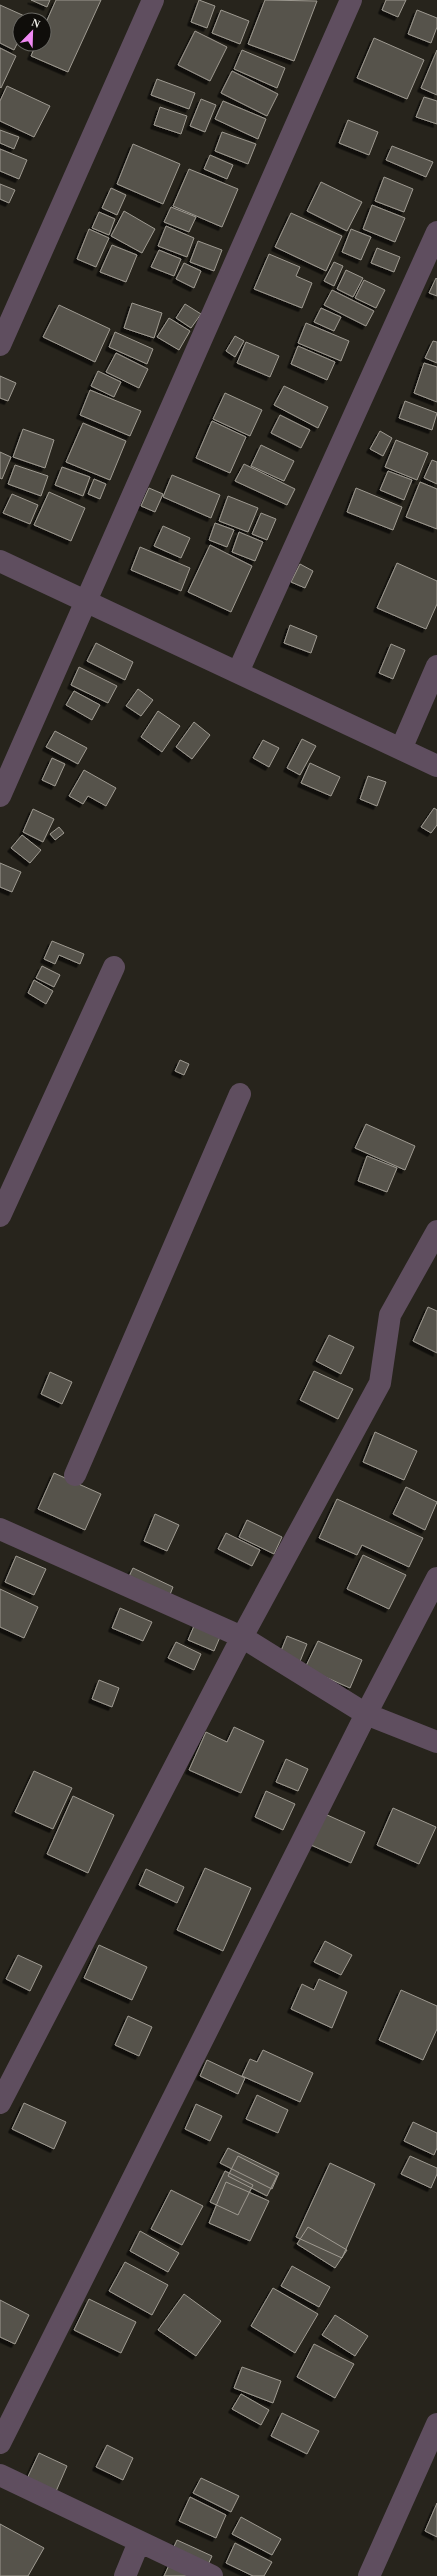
<svg xmlns="http://www.w3.org/2000/svg" width="437" height="2576" viewBox="0 0 437 2576" font-family="'Times New Roman',serif">
<defs>
<filter id="shadow"><feDropShadow dx="-3.5" dy="3.5" stdDeviation="0" flood-color="#0009"/></filter>
</defs>
<rect width="100%" height="100%" fill="#27241c"/>
<path fill="#57534b" stroke="#9e9a91" filter="url(#shadow)" d="M31 0H50L47 7Z
M56 0H101L68 72 31 56 36 44H44V27Z
M199 0 215 6 207 28 191 22Z
M265 0 317 1 294 61 248 44Z
M386 0H406L398 17 382 10Z
M0 5 29 18 20 20V38L14 50 0 43Z
M221 10 249 21 240 44 212 33Z
M417 10 437 18V27L431 43 408 34Z
M195 31 227 47 210 81 178 65Z
M374 38 424 60 407 99 357 78Z
M0 48 16 56 1 88 0 87Z
M242 50 285 68 277 88 234 69Z
M437 50V95L421 88Z
M232 71 278 94 267 116 221 93Z
M157 79 195 93 189 109 151 95Z
M7 86 50 106 34 137 0 121V101Z
M424 97 437 101V124L416 117Z
M201 99 216 105 205 132 190 126Z
M223 101 266 119 258 139 215 119Z
M160 107 187 116 181 134 154 125Z
M348 120 378 132 369 155 339 143Z
M0 130 19 137 14 149 0 143Z
M222 132 256 144 248 164 215 151Z
M133 144 180 164 163 204 117 184Z
M392 146 433 162 426 177 386 160Z
M0 149 27 160 19 179 0 171Z
M210 155 233 165 227 179 204 169Z
M189 169 238 189 222 227 173 206Z
M384 177 413 189 404 212 375 201Z
M321 182 362 202 347 231 307 211Z
M0 184 15 190 9 203 0 199Z
M111 188 126 195 117 215 102 208Z
M372 205 405 218 395 242 363 229Z
M171 207 196 217 189 232 164 222Z
M124 211 155 229 142 253 111 236Z
M99 212 115 219 109 235 92 228Z
M291 213 342 236 326 271 275 247Z
M166 226 194 238 187 257 158 246Z
M89 229 109 238 96 267 77 259Z
M351 229 371 237 361 260 342 252Z
M198 241 222 250 214 271 190 262Z
M112 245 137 255 126 282 100 272Z
M377 248 400 257 394 272 371 263Z
M159 250 181 259 174 276 151 267Z
M269 254 300 267 296 276 312 283 302 308 254 289Z
M334 262 343 266 334 286 324 281Z
M184 263 201 271 194 288 176 279Z
M346 270 363 278 353 297 337 289Z
M436 278 437 279V296L429 293Z
M364 280 385 290 376 308 355 298Z
M332 290 374 311 366 326 324 305Z
M132 303 162 313 154 338 124 328Z
M185 304 201 314 191 328 176 318Z
M59 305 110 329 95 362 43 337Z
M321 308 341 317 334 331 314 322Z
M169 318 190 331 179 350 157 337Z
M306 323 349 341 341 361 298 343Z
M115 332 153 349 147 364 109 347Z
M235 336 244 341 235 357 226 351Z
M433 341 437 342V363L425 358Z
M246 342 279 356 270 377 237 363Z
M298 346 335 362 327 380 291 364Z
M116 353 148 369 139 388 106 372Z
M424 363 437 367V402L414 393Z
M98 371 121 382 114 397 91 386Z
M0 376 16 383 8 401 0 398Z
M284 386 328 407 318 428 274 405Z
M90 390 141 411 130 436 80 415Z
M225 393 262 410 250 436 213 419Z
M405 401 437 413 432 430 399 418Z
M280 415 310 430 301 448 271 433Z
M212 421 246 437 230 473 196 458Z
M83 423 126 441 110 480 66 462Z
M23 429 54 440 45 468 13 457Z
M380 431 392 438 383 456 370 449Z
M396 440 428 453 417 480 385 467Z
M261 445 294 461 284 481 251 466Z
M0 452 11 457 2 479 0 478Z
M432 460 437 462V484L424 478Z
M244 464 295 489 287 505 235 481Z
M15 465 48 476 41 496 8 484Z
M62 467 90 477 83 496 55 485Z
M388 471 412 480 404 500 380 490Z
M172 475 220 495 211 518 163 497Z
M94 479 106 484 100 499 88 494Z
M420 482 437 489V529L406 517Z
M149 488 163 494 155 512 141 506Z
M356 488 402 507 393 530 347 512Z
M49 492 85 508 71 541 34 525Z
M12 494 38 505 30 524 3 513Z
M228 496 258 508 248 532 219 521Z
M261 513 276 519 267 540 252 534Z
M215 523 234 530 227 547 209 540Z
M163 526 190 538 181 558 154 546Z
M239 532 263 542 255 561 232 552Z
M210 545 252 566 231 612 188 592Z
M140 547 190 568 181 591 131 570Z
M397 563 437 581V604L426 629 377 608Z
M300 564 313 571 305 588 291 582Z
M290 625 317 636 311 653 284 643Z
M96 643 133 662 125 680 87 661Z
M391 644 405 650 393 679 379 673Z
M79 667 117 686 108 703 71 685Z
M138 689 153 700 141 716 126 706Z
M74 691 100 705 92 720 66 705Z
M158 711 180 726 162 752 141 737Z
M194 722 210 735 192 759 176 747Z
M55 731 87 748 78 764 46 747Z
M302 739 316 746 300 775 287 768Z
M263 740 279 748 269 767 253 758Z
M52 758 65 764 55 786 42 780Z
M310 763 340 777 331 796 301 783Z
M84 770 116 788 106 806 88 796 83 804 69 796Z
M368 776 386 782 377 806 360 799Z
M434 808 437 810V825L431 833 421 827Z
M33 809 54 819 43 842 23 832Z
M59 827 64 833 55 840 50 834Z
M22 835 41 850 30 863 11 848Z
M0 863 21 872 12 892 0 887Z
M52 941 84 954 80 964 59 955 55 964 44 959Z
M42 966 60 975 54 987 36 978Z
M34 980 53 991 46 1004 28 993Z
M180 1060 189 1064 184 1075 175 1071Z
M366 1124 415 1146 405 1170 355 1148Z
M367 1156 397 1168 387 1192 358 1181Z
M428 1307 437 1311V1353L413 1341Z
M329 1335 354 1347 341 1374 316 1361Z
M314 1371 353 1389 338 1419 300 1400Z
M50 1372 72 1382 62 1404 41 1394Z
M375 1432 417 1451 404 1480 363 1462Z
M54 1473 101 1494 85 1530 38 1509Z
M406 1487 437 1502 425 1530 393 1514Z
M337 1499 423 1538 409 1567 362 1545 357 1555 319 1538Z
M155 1514 179 1525 167 1551 144 1541Z
M247 1520 282 1537 274 1554 239 1537Z
M226 1533 260 1550 252 1566 218 1549Z
M363 1555 406 1575 389 1609 347 1589Z
M16 1556 46 1569 34 1595 5 1582Z
M133 1568 173 1587 167 1602 126 1583Z
M0 1589 38 1607 24 1638 0 1627Z
M120 1608 152 1622 143 1641 112 1628Z
M197 1619 223 1630 214 1651 188 1640Z
M287 1636 307 1644 299 1664 279 1656Z
M318 1641 362 1660 350 1688 305 1668Z
M176 1642 201 1654 194 1670 168 1658Z
M99 1680 119 1688 112 1707 92 1699Z
M234 1727 264 1741 241 1793 189 1770 206 1732 227 1742Z
M286 1759 308 1769 298 1791 276 1782Z
M34 1771 72 1788 53 1829 15 1812Z
M266 1791 295 1804 283 1830 255 1817Z
M73 1796 114 1815 88 1873 47 1854Z
M393 1808 436 1827 419 1864 377 1845Z
M325 1814 365 1832 351 1863 311 1845Z
M205 1868 251 1888 223 1951 177 1930Z
M146 1869 184 1887 177 1903 139 1885Z
M325 1941 352 1955 341 1975 314 1962Z
M99 1945 147 1967 132 2000 84 1978Z
M18 1955 42 1966 30 1991 6 1979Z
M319 1979 347 1992 332 2028 291 2009 302 1984 314 1990Z
M401 1990 437 2006V2029L423 2060 379 2040Z
M128 2016 152 2027 139 2056 115 2045Z
M263 2050 313 2073 300 2102 242 2076 250 2059 257 2062Z
M207 2060 245 2078 238 2094 200 2076Z
M257 2095 288 2110 278 2133 246 2119Z
M24 2103 66 2122 54 2149 12 2129Z
M196 2104 222 2116 210 2141 185 2129Z
M413 2122 437 2133V2148L434 2155 404 2141Z
M228 2148 279 2173 272 2189 220 2163Z
M238 2156 277 2176 267 2196 228 2176Z
M410 2156 437 2168V2174L431 2188 401 2174Z
M330 2163 375 2184 342 2258 296 2237Z
M225 2171 253 2185 238 2215 210 2202Z
M226 2182 269 2201 250 2241 209 2223Z
M171 2190 203 2206 182 2245 151 2229Z
M308 2227 347 2250 335 2268 297 2244Z
M140 2231 179 2253 168 2272 130 2251Z
M125 2262 168 2285 152 2315 109 2291Z
M292 2266 330 2287 319 2307 281 2286Z
M273 2288 318 2314 295 2353 251 2326Z
M184 2294 221 2321 196 2356 158 2330Z
M89 2299 136 2322 121 2353 74 2330Z
M0 2300 29 2315 15 2344 0 2337Z
M335 2315 368 2336 355 2356 322 2335Z
M314 2344 354 2364 335 2398 297 2377Z
M242 2367 281 2381 273 2403 234 2388Z
M241 2394 269 2410 261 2425 232 2409Z
M282 2413 319 2431 307 2454 271 2436Z
M107 2445 133 2458 123 2480 96 2467Z
M39 2453 67 2466 54 2496 25 2483Z
M201 2478 239 2496 231 2512 193 2493Z
M190 2497 226 2515 216 2538 179 2521Z
M437 2503V2537L425 2531Z
M241 2517 281 2539 272 2555 232 2534Z
M0 2524 44 2548 28 2576H0Z
M177 2540 212 2556 207 2567 172 2551Z
M235 2543 272 2562 264 2576H253L226 2563Z
M170 2563 196 2576H164Z"/>
<g fill="none" stroke-linecap="round" stroke-linejoin="round">
<path stroke="#5f4e5f" stroke-width="22" d="M0 345 153 0
M0 561 437 766
M238 672 437 232
M401 749 437 666
M0 796 351 0
M0 1216 114 967
M75 1475 240 1094
M0 1529 242 1637 366 1714 437 1742
M0 2103 242 1637 380 1383 390 1315 437 1231
M0 2443 366 1714 437 1578
M0 2475 212 2576
M125 2576 139 2542
M369 2576 437 2424"/>
</g>
<g transform="translate(32 32) rotate(23)"><circle r="19" fill="#0f0d0a" stroke="#686762"/>
<path d="M0-3L7 15L0 10L-7 15Z" fill="#f18af4"/>
<text y="-6" font-size="11" font-weight="bold" text-anchor="middle" fill="#eeede7">N</text>
</g>
</svg>
